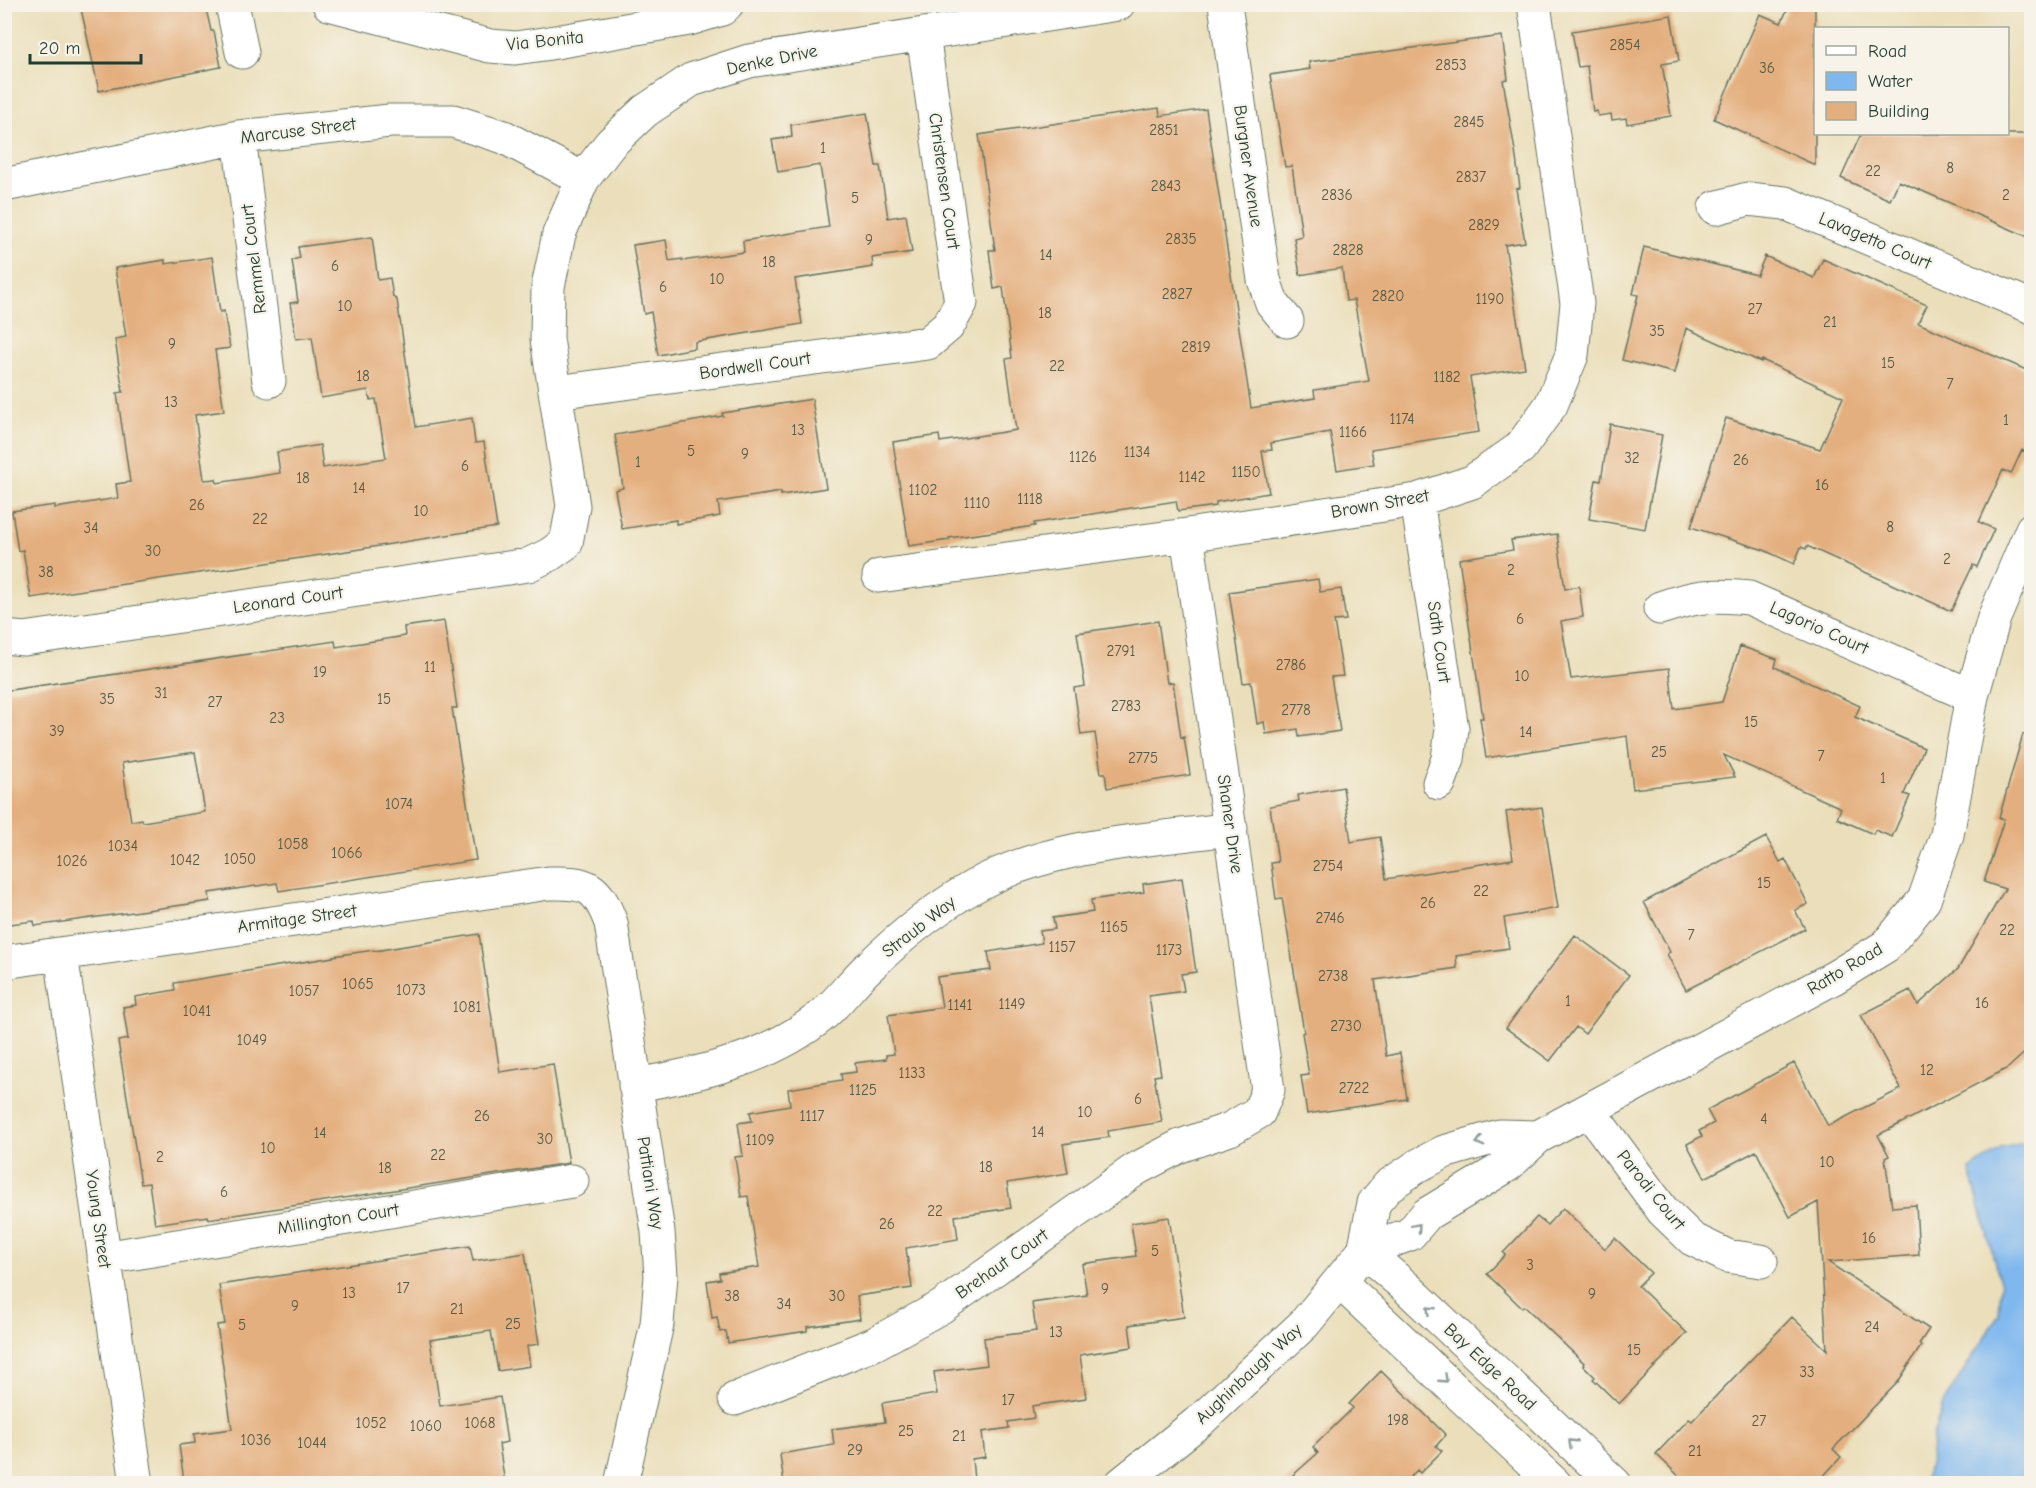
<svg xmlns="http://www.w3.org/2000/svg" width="2036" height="1488" viewBox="0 0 2036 1488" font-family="'Comic Neue',sans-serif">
<rect width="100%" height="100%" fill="#f7f3e8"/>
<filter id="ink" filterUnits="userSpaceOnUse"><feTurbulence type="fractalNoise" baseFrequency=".0167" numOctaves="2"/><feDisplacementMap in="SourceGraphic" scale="12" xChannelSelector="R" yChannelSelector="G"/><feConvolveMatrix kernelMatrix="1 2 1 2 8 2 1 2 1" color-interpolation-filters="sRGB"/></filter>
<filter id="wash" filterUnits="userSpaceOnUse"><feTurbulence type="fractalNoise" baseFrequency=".008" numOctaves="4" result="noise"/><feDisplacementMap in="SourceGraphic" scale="24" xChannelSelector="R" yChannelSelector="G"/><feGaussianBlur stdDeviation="1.35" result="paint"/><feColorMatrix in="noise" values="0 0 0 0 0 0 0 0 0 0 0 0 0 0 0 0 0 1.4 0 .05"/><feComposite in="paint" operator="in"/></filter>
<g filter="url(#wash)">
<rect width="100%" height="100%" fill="#ebdfbb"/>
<path fill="#7fb8ef" stroke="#4f7a92" stroke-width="1.5" d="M2031 1141V1483H1924L1930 1462 1933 1435 1944 1402 1999 1314 2001 1285 1970 1170 2002 1148Z"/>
<g id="blocks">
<path fill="#e4af7e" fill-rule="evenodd" d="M80 4H205L211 31H214L221 67 99 91Z
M1790 4H1815V165L1714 119 1760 14 1781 23Z
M1671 15 1679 61 1662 64 1671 116 1627 124 1626 118 1612 120 1611 114 1598 116 1597 111 1593 112 1587 66 1578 67 1572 31Z
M1502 36 1508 79 1503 80 1515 151 1520 188 1516 189 1525 242 1505 245 1525 368 1470 377 1479 432 1371 449 1374 464 1337 470 1330 432 1271 443 1272 450 1262 451 1269 493 1216 502V506L1178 511 1176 501 1034 523 1035 526 949 538V540L909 546 893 442 939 435 940 442 1016 430 1006 359 1012 358 1003 287 994 289 989 250H995L979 135 1159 108 1160 116 1206 109 1251 408 1315 398 1314 390 1369 381 1354 300 1346 301 1342 268 1300 275 1294 238 1302 236 1292 166 1285 167 1270 75 1310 69 1309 62Z
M867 113 876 166H880L888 218 906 215 912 252 872 258 873 267 795 279 802 324 695 342V348L658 355 651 312 644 314 633 245 666 240 669 261 682 259V261L744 252 743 241 829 227 820 165 778 172 772 140 792 137 791 125Z
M1861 134H2031V238L1899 181 1890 200 1841 178Z
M372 237 378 280 390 278 393 297 397 300 416 427 472 418 475 443 484 442 497 527 354 550 31 598 23 550 18 551 12 511 55 505V508L118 498 116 484 130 482 117 393 123 392 115 339 126 337 115 268 165 260V264L212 257 220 312 224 311 230 348 215 350 224 411 195 415 204 480 216 479 217 483 280 473 277 452 320 445 323 468 386 458 376 399 370 400 368 390 321 398 312 337 296 339 290 303 298 302 292 260 300 258 298 247Z
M1644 247 1757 275 1765 256 1814 278 1823 259 1927 305 1918 323 2031 372V455L2022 450 2011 474 2003 470 1979 522 1994 529 1977 567 1973 565 1951 611 1807 546 1806 549 1801 547 1794 564 1764 550 1691 527 1726 418 1820 449 1843 397 1762 360 1761 362 1686 328 1675 373 1622 360 1638 295 1633 294Z
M812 399 826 488 781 495V492L718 502 720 516 676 524V520L622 529 615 490 623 488 615 435 723 416 722 413Z
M1610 424 1662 435 1645 529 1589 519 1596 480 1601 481Z
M1557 534 1565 589 1579 586 1583 617 1561 621 1571 679 1669 668 1674 709 1722 702 1740 646 1777 659 1775 667 1860 706 1855 717 1924 748 1904 794 1910 796 1892 837 1875 830 1873 834 1837 818 1841 808 1724 755 1735 777 1633 789 1627 736 1486 758 1480 718H1483L1459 559 1513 550 1511 540Z
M1318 579 1320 592 1341 589 1346 620 1334 621 1343 676 1331 677 1340 731 1299 737 1298 729 1266 734 1264 722 1257 724 1251 682 1243 683 1229 592Z
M444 621 457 708H452L476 860 279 891 277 883 209 893 210 901 35 926 34 921 10 924 4 888V691L335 641 336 647 405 636 404 627ZM195 752 205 812 143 822 142 819 131 821 122 763Z
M1158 621 1167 683 1173 682 1181 738 1184 737 1190 775 1107 788 1105 773H1101L1095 733 1081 735 1074 688 1085 686 1077 633Z
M2023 734 2031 736V1047L2008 1068 1878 1135 1889 1156 1885 1158 1892 1207 1916 1205 1919 1255 1828 1262 1929 1329 1919 1344 1921 1346 1898 1382 1833 1449 1841 1457 1816 1484H1687L1656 1454 1689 1419 1692 1421 1792 1317 1827 1350 1818 1202 1790 1217 1756 1151 1705 1178 1687 1144 1702 1136 1699 1131 1714 1123 1707 1110 1794 1063 1828 1126 1901 1089 1861 1015 1910 990 1918 1005 1958 969 2005 889 1984 882 2004 819 1999 818Z
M1343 787 1351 842 1380 837 1386 879 1513 859 1506 812 1542 807 1558 908 1504 918 1509 948 1456 956 1457 968 1375 980 1386 1056 1400 1053 1407 1099 1307 1114 1301 1076 1309 1075 1302 1033 1304 1032 1282 898 1276 899 1271 863 1278 862 1270 806 1299 801 1298 795Z
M1766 837 1780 862 1785 859 1808 904 1795 910 1805 929 1686 990 1667 954 1670 952 1644 902Z
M1182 878 1196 972 1181 974 1184 991 1149 996 1161 1075 1154 1076 1162 1122 1108 1131 1109 1137 1063 1144 1068 1173 1007 1183 1011 1208 955 1216 958 1239 906 1248 912 1288 857 1296 860 1319 807 1327V1331L728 1343 726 1331 720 1332 717 1317 712 1318 707 1281 720 1279 719 1273 759 1267 748 1196 741 1197 735 1157 743 1156 738 1123 752 1121 750 1112 790 1105 788 1089 842 1080 841 1074 856 1072 855 1063 886 1059V1055L894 1054 888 1015 942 1007 937 977 991 970 988 952 1042 943 1040 931 1055 929 1053 918 1093 912 1091 900 1144 892 1143 884Z
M479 934 500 1072 553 1064 569 1163 234 1215 208 1219V1216L155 1224 149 1183 141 1184 118 1041 128 1039 123 1007 136 1005 135 997 175 990 174 983 333 957V956L374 950V951Z
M1575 935 1629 975 1585 1034 1576 1027 1550 1061 1506 1028Z
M1563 1208 1605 1249 1615 1238 1651 1273 1638 1286 1687 1333 1619 1404 1593 1379 1595 1377 1583 1365 1584 1363 1524 1306 1522 1308 1487 1274 1505 1255 1503 1253 1537 1217 1547 1225Z
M1169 1217 1184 1317 1129 1325 1132 1347 1080 1355 1086 1398 1032 1406 1034 1418 1008 1422 1009 1428 982 1432 985 1457 972 1459 974 1480 953 1484H784L780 1454 834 1445 832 1429 885 1422 882 1403 937 1394 934 1372 987 1365 984 1338 1036 1331 1032 1303 1087 1295 1082 1264 1136 1256 1131 1223Z
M470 1246 473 1261 525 1253 539 1344 527 1346 530 1366 498 1371 491 1331 430 1340 440 1406 500 1397 507 1442 499 1444 505 1484H193V1480L184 1481 179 1445 195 1443 194 1434 232 1429 217 1325 225 1324 219 1285Z
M1381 1371 1446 1435 1436 1446 1442 1451 1420 1473 1417 1470 1404 1484H1283L1318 1453 1313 1447 1353 1408 1349 1404Z"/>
</g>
</g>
<g filter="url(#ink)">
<use href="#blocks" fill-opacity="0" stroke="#667663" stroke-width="1.5"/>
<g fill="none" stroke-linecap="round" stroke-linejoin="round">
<defs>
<path id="street" d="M232 4 242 52
M329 4 490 46 515 48 544 44 689 19 722 9 727 4
M1225 4 1264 280 1272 303 1287 321
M239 137 269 381
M4 185 239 137 390 121H453L504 137 583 179
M1715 208 1748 199 1785 203 2032 307
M556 392 928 343 948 326 961 303 923 34
M1417 500 1452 729 1448 759 1439 783
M879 576 1187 535 1417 500 1472 482 1520 448 1551 405 1572 355 1577 303 1534 4
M1660 608C1695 596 1712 594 1749 598L1972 696
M4 637 24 639 528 565 549 555 566 543 573 506 547 339 548 287 559 234 583 179 611 143 645 111 691 80 749 61 1118 4
M61 954 137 1484
M4 962 549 883C588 882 597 886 611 923L658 1232 661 1276 657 1324 621 1484
M635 1085C702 1074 771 1058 824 1014 841 999 854 980 871 965 902 935 935 909 971 888 1046 844 1147 840 1231 829
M1589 1111 1663 1211 1692 1239 1727 1256 1761 1261
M1364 1251 1410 1234 1427 1214 1508 1165 1538 1137 1835 977 1886 946 1924 900 1947 835 1972 696 1994 618 2032 529
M1364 1251 1374 1203 1388 1186 1419 1165 1444 1152 1499 1136 1538 1137
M104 1258 572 1181
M735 1399 874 1344 941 1307 1136 1169 1180 1146 1230 1129 1259 1112 1268 1090 1187 535"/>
<path id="secondary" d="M1340 1282 1555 1484
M1121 1484 1202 1419 1304 1324 1364 1251 1407 1288 1615 1484"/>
</defs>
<use href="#street" stroke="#667663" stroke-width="35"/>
<use href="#secondary" stroke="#667663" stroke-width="35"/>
<use href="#street" stroke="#fff" stroke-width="33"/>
<use href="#secondary" stroke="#fff" stroke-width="33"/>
</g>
<defs><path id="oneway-chevron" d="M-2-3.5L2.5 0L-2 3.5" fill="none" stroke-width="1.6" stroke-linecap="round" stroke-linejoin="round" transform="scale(1.5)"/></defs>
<g stroke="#8f9e9a">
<use href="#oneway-chevron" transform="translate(1480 1142) rotate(165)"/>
<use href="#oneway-chevron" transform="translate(1417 1227) rotate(-49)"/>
<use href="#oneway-chevron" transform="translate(1430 1310) rotate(-137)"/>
<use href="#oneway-chevron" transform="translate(1444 1379) rotate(43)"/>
<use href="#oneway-chevron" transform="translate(1572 1443) rotate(-137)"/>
</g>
</g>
<g text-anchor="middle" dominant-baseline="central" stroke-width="4.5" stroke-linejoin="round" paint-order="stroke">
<g font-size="15" fill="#505a46">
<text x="1625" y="45">2854</text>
<text x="1451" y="65">2853</text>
<text x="1767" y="68">36</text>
<text x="1469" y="122">2845</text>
<text x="1164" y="130">2851</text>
<text x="823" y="148">1</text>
<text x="1950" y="168">8</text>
<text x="1873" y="171">22</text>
<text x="1471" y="177">2837</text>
<text x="1166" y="186">2843</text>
<text x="1337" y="195">2836</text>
<text x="2006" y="195">2</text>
<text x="855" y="198">5</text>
<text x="1484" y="225">2829</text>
<text x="1181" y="239">2835</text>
<text x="869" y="240">9</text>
<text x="1348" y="250">2828</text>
<text x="1046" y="255">14</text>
<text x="769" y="262">18</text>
<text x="335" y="266">6</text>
<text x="717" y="279">10</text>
<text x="663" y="287">6</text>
<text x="1177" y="294">2827</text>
<text x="1388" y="296">2820</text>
<text x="1490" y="299">1190</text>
<text x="345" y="306">10</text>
<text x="1755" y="309">27</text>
<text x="1045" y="313">18</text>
<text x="1830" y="322">21</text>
<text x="1657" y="331">35</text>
<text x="172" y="344">9</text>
<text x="1196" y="347">2819</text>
<text x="1888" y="363">15</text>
<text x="1057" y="366">22</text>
<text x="363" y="376">18</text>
<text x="1447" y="377">1182</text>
<text x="1950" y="384">7</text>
<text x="171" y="402">13</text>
<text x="1402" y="419">1174</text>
<text x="2006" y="420">1</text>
<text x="798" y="430">13</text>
<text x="1353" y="432">1166</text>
<text x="691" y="451">5</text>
<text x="1137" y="452">1134</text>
<text x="745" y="454">9</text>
<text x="1083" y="457">1126</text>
<text x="1632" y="458">32</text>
<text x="1741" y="460">26</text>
<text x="638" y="462">1</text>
<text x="465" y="466">6</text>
<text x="1246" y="472">1150</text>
<text x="1192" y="477">1142</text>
<text x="303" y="478">18</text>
<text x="1822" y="485">16</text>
<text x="359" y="488">14</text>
<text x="923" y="490">1102</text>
<text x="1030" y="499">1118</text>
<text x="977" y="503">1110</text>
<text x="197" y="505">26</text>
<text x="421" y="511">10</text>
<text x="260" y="519">22</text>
<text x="1890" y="527">8</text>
<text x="91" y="528">34</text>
<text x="153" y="551">30</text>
<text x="1947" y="559">2</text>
<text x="1511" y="570">2</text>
<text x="46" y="572">38</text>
<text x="1520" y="619">6</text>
<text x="1121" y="651">2791</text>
<text x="1291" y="665">2786</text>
<text x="430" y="667">11</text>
<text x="320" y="672">19</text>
<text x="1522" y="676">10</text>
<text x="161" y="693">31</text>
<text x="107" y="699">35</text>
<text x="384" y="699">15</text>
<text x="215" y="702">27</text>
<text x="1126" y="706">2783</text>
<text x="1296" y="710">2778</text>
<text x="277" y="718">23</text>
<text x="1751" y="722">15</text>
<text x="57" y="731">39</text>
<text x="1526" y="732">14</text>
<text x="1659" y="752">25</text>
<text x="1821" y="756">7</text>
<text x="1143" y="758">2775</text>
<text x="1883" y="778">1</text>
<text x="399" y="804">1074</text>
<text x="293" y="844">1058</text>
<text x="123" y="846">1034</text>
<text x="347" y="853">1066</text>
<text x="240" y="859">1050</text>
<text x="185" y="860">1042</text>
<text x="72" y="861">1026</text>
<text x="1328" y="866">2754</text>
<text x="1764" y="883">15</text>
<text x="1481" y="891">22</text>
<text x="1428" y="903">26</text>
<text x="1330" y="918">2746</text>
<text x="1114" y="927">1165</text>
<text x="2007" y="930">22</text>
<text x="1691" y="935">7</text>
<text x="1062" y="947">1157</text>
<text x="1169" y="950">1173</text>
<text x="1333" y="976">2738</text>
<text x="358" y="984">1065</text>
<text x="411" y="990">1073</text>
<text x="304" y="991">1057</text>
<text x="1568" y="1001">1</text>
<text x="1982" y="1003">16</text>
<text x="1012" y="1004">1149</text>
<text x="960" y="1005">1141</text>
<text x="467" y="1007">1081</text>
<text x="197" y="1011">1041</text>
<text x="1346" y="1026">2730</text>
<text x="252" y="1040">1049</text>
<text x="1927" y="1070">12</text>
<text x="912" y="1073">1133</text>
<text x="1354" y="1088">2722</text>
<text x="863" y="1090">1125</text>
<text x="1138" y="1099">6</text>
<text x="1085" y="1112">10</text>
<text x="482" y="1116">26</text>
<text x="812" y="1116">1117</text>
<text x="1764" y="1119">4</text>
<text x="1038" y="1132">14</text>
<text x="320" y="1133">14</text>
<text x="545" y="1139">30</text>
<text x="760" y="1140">1109</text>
<text x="268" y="1148">10</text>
<text x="438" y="1155">22</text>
<text x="160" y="1157">2</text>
<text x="1827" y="1162">10</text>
<text x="986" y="1167">18</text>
<text x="385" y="1168">18</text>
<text x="224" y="1192">6</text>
<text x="935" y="1211">22</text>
<text x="887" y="1224">26</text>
<text x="1869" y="1238">16</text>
<text x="1155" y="1251">5</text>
<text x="1530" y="1265">3</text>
<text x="403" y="1288">17</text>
<text x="1105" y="1289">9</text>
<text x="349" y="1293">13</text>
<text x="1592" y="1294">9</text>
<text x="732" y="1296">38</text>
<text x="837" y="1296">30</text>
<text x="784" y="1304">34</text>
<text x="295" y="1306">9</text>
<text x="457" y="1309">21</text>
<text x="513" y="1324">25</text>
<text x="242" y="1325">5</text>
<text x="1872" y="1327">24</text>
<text x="1056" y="1332">13</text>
<text x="1634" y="1350">15</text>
<text x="1807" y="1372">33</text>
<text x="1008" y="1400">17</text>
<text x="1398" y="1420">198</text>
<text x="1759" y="1421">27</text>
<text x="371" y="1423">1052</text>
<text x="480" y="1423">1068</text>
<text x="426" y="1426">1060</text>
<text x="906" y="1431">25</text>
<text x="959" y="1436">21</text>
<text x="256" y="1440">1036</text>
<text x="312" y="1443">1044</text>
<text x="855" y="1450">29</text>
<text x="1695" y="1451">21</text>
</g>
<g font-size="18" fill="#1f3d34" stroke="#f7f3e8">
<text transform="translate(545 41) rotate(-6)">Via Bonita</text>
<text transform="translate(772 60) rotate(-12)">Denke Drive</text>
<text transform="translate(298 131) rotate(-7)">Marcuse Street</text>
<text transform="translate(1248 166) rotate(82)">Burgner Avenue</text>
<text transform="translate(944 181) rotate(82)">Christensen Court</text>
<text transform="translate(1875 241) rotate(23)">Lavagetto Court</text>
<text transform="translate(254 259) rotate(-97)">Remmel Court</text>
<text transform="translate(755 366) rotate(-8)">Bordwell Court</text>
<text transform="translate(1380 504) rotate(-10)">Brown Street</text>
<text transform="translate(288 600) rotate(-8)">Leonard Court</text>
<text transform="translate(1819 628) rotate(24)">Lagorio Court</text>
<text transform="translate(1439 642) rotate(82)">Sath Court</text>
<text transform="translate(1230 824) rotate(82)">Shaner Drive</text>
<text transform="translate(297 919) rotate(-8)">Armitage Street</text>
<text transform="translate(919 927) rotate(-38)">Straub Way</text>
<text transform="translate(1845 969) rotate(-31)">Ratto Road</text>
<text transform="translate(650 1183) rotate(81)">Pattiani Way</text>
<text transform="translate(1651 1190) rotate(51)">Parodi Court</text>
<text transform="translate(98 1219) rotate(82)">Young Street</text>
<text transform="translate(338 1219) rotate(-9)">Millington Court</text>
<text transform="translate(1002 1264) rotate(-35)">Brehaut Court</text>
<text transform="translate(1490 1367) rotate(43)">Bay Edge Road</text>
<text transform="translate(1249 1374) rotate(-43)">Aughinbaugh Way</text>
</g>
</g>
<rect width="2036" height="1488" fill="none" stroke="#f7f3e8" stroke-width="24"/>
<rect x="1814" y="27" width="195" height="108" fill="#f7f3e8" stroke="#a1aaa0" stroke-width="1.5"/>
<rect x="1826" y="46" width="30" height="9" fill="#ffffff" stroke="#a1aaa0" stroke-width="1.5"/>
<text x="1868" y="57" font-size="18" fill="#1f3d34">Road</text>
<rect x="1826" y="72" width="30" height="18" fill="#7fb8ef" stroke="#a1aaa0" stroke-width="1.5"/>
<text x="1868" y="87" font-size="18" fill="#1f3d34">Water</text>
<rect x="1826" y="102" width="30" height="18" fill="#e4af7e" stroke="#a1aaa0" stroke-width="1.5"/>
<text x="1868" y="117" font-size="18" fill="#1f3d34">Building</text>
<path d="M30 54v9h111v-9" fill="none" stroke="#1f3d34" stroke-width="3"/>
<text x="39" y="54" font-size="18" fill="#1f3d34" stroke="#f7f3e8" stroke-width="4.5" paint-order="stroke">20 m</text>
</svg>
